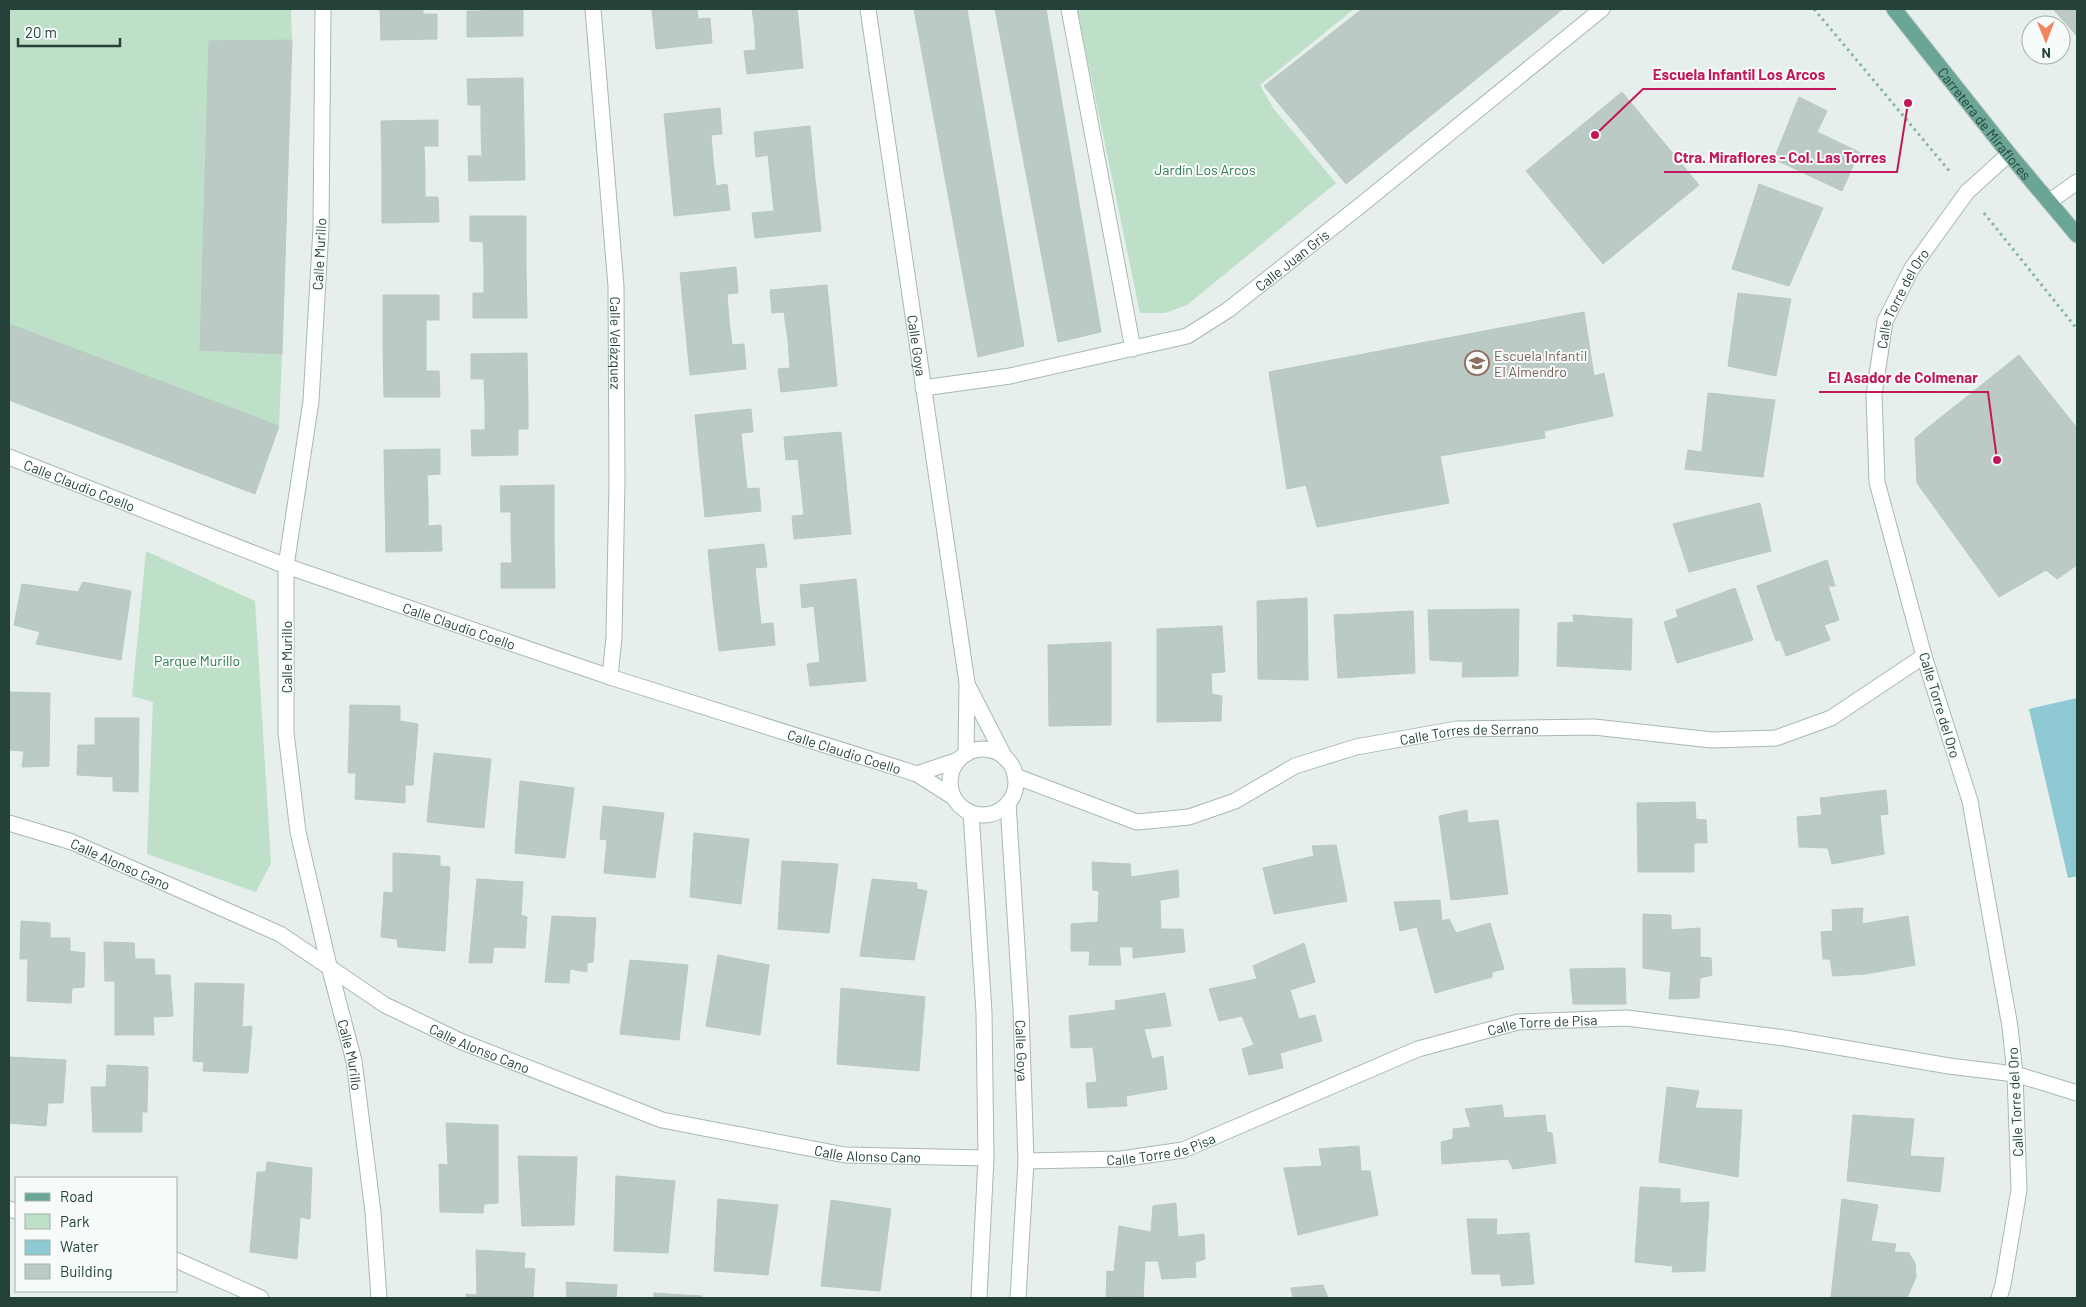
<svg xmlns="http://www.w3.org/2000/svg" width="2086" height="1307" viewBox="0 0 2086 1307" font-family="Barlow,sans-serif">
<rect width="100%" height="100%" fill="#e6efeb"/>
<path fill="#bfe0c8" d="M9 9H291L292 40 209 42 200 350 282 354 279 426 9 324Z
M1077 9H1354L1260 85 1273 108 1336 183 1187 305 1165 313H1140Z
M146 551 255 601 271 863 256 892 147 854 153 702 132 696Z"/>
<path fill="#8ec9d4" d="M2077 698V876L2068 878 2029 709Z"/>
<path fill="#bbcac4" stroke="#b8c9c2" d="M380 9H423V14H437V39L381 40Z
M481 9H523V36L467 37V11H481Z
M652 9H697L698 19 710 18 712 43 656 49Z
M752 9H797L798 17 754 22Z
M914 9H967L1024 346 978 357Z
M995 9H1046L1101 332 1058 342Z
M1362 9H1563L1346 184 1264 86Z
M2053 9H2077V36Z
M798 17 803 68 747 74 744 51 756 50 754 22Z
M292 40 282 354 200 350 209 41Z
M523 78 524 129 481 130V105H468L467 79Z
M1622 92 1699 185 1603 264 1526 171Z
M1799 97 1827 111 1817 132 1859 152 1842 191 1774 159Z
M720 108 722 134 711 135 713 160 669 165 664 114Z
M438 120V146H424L425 171 382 172 381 121Z
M810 126 815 179 771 183 768 155 756 157 754 132Z
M524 129 525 180 469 181 468 156H482L481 130Z
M713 160 716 186 727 184 730 210 674 216 669 165Z
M425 171V197H438L439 222 382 223V172Z
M815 179 821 231 755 238 752 213 774 211 771 183Z
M1759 184 1823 208 1789 286 1732 269Z
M470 216H526V267H484L483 242 470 241Z
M484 267H526L527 318H473V293H484Z
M736 267 738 293 727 294 729 320 685 324 680 273Z
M827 285 832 335 788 340 784 312 772 313 770 290Z
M1738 293 1791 299 1776 376 1728 366Z
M383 295H439V320H426V345L383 346Z
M1584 312 1594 376 1604 373 1613 416 1544 431 1545 438 1440 456 1449 503 1317 527 1306 485 1287 489 1269 372Z
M729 320 732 345 744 344 746 369 690 375 685 324Z
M9 324 279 426 255 494 9 400Z
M832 335 837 386 781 392 778 369 790 368 788 340Z
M426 345V371H439L440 397H384L383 346Z
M527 353 528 404H485L484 379H471V354Z
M2019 355 2077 428V565L2057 579 2046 570 1999 597 1917 483 1915 438Z
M1708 393 1775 400 1763 477 1685 469 1688 450 1702 452Z
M485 404H528V429H518V455L472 456 471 430H485Z
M751 409 753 432 741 433 744 462 700 466 695 415Z
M841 432 846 483 801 487 798 459 786 460 784 437Z
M440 449V474L427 475 428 500 385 501 384 450Z
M744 462 747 489 759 488 761 511 705 517 700 466Z
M846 483 851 534 794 539 792 516 804 515 801 487Z
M554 485V537H511V512H501L500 486Z
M428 500V526L441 525 442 551 386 552 385 501Z
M1760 503 1771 551 1689 572 1673 524Z
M511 537H554L555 588H501V563H512Z
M764 544 767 567 755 568 758 596 713 601 708 550Z
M1827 560 1835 586H1828L1839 620 1824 625 1830 640 1786 656 1780 640 1776 641 1757 586Z
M856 579 861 630 817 634 814 606 802 608 800 585Z
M83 582 131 591 121 660 36 644 40 632 14 625 22 584 78 592Z
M1735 588 1753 640 1677 663 1664 622 1678 617 1676 610Z
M758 596 761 624 773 623 775 645 719 651 713 601Z
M1307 598 1308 680 1258 679 1257 601Z
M1519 609 1518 676 1462 677 1463 662 1430 660 1428 610Z
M1413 611 1415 673 1338 678 1334 615Z
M1573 615 1632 619 1631 670 1557 666 1558 623 1574 622Z
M1222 626 1225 672 1211 673 1212 694 1222 696 1221 721 1157 722V629Z
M861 630 866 681 810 686 807 664 820 662 817 634Z
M1111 642V725L1049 726 1048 645Z
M9 692 50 693 49 766 22 767 24 751 9 750Z
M350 705 400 706V721L418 724 413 785H405V803L355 799 356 773H348Z
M95 718H139L138 792 113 791V777L77 775 78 745H95Z
M434 753 491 759 484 828 427 822Z
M520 781 574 788 565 858 515 853Z
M1886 790 1888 814 1880 815 1884 854 1832 864 1828 848 1799 847 1797 817 1822 815 1820 798Z
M1695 802 1696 819 1706 820 1707 843H1694V872H1638L1637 803Z
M603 806 664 813 655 878 604 873 607 840 600 839Z
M1467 810 1468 823 1498 820 1508 894 1451 900 1439 816Z
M694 833 749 839 741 904 690 897Z
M1336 845 1347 901 1274 914 1263 868 1314 856 1312 846Z
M393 853 440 856V866L450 867 445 951 398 947 397 939 381 937 384 892 393 893Z
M782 861 838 864 829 933 778 929Z
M1092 862 1130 864 1131 877 1178 870 1179 897 1160 900 1161 929H1183L1185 952 1133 958V947H1119L1121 965H1089L1090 951H1071V924L1098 922 1099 891 1093 890Z
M477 879 523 882 521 915 527 917 525 948 494 947 492 963H469Z
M872 879 917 883V889L927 891 914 960 860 956Z
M1440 900 1442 921 1449 919 1456 933 1490 923 1504 969 1492 972V977L1435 993 1417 927 1400 931 1394 902Z
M1863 908 1862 924 1908 916 1915 965 1866 974 1833 976 1830 959H1823L1821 932 1833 931 1832 910Z
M1643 914 1671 915V930L1700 928V957L1711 958 1712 975 1700 978 1699 998 1669 999 1671 972 1643 968Z
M552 916 596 918 593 962 587 963V972L570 969 569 983 545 982Z
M21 921 50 923V938H70V951L85 953 84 987 72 988 71 1003 27 1001 28 959H20Z
M104 942 134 943 135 959H154L155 975H170L173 1016 153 1017 154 1035H115V981H105Z
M1304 943 1315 982 1290 990 1299 1019 1315 1015 1322 1041 1280 1053 1283 1068 1249 1075 1242 1049 1254 1045 1242 1016 1219 1021 1209 989 1257 979 1253 966Z
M718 955 769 965 760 1035 706 1026Z
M630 960 688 965 679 1040 620 1034Z
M1625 968 1626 1004H1573L1570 969Z
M195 983 244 984 242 1027 252 1026 248 1073 203 1071 204 1062 193 1061Z
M841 988 925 997 919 1071 837 1064Z
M1165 993 1171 1026 1144 1029 1152 1059 1163 1056 1167 1089 1126 1096 1127 1106 1088 1108 1086 1083 1097 1082 1093 1047 1071 1048 1069 1016 1116 1010 1115 1001Z
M9 1057 66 1060 63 1103H48L46 1126 9 1123Z
M107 1065 148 1067 147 1112H142V1132H93L91 1087H106Z
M1667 1087 1699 1091 1695 1108 1742 1110 1738 1177 1659 1162Z
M1502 1105 1504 1118 1545 1115 1547 1132 1552 1133 1556 1163 1513 1169 1508 1159 1442 1164 1441 1142 1453 1139V1129L1471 1127 1465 1109Z
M1853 1115 1914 1119 1910 1156 1944 1158 1940 1192 1847 1181Z
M446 1123 498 1125V1203L484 1204 483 1213 440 1212 439 1164 448 1165Z
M1359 1146 1361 1171H1370L1378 1215 1298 1235 1284 1168 1322 1166 1319 1149Z
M518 1156 577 1157 574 1225 522 1226Z
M267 1162 312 1168 310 1219 300 1217 297 1259 250 1252 257 1172H266Z
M616 1176 675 1181 668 1253 614 1251Z
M1640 1187 1680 1189V1203L1709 1202 1705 1271 1672 1272 1673 1266 1635 1262Z
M718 1199 778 1205 768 1275 714 1271Z
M1842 1199 1878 1205 1871 1241 1896 1244 1894 1252 1909 1253 1915 1263 1916 1277 1907 1298 1831 1297Z
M831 1200 891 1209 880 1291 821 1286Z
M1176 1203 1178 1237 1204 1234 1205 1259 1195 1262 1196 1277 1162 1279 1158 1261H1145L1143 1298H1106L1107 1271 1114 1272 1119 1226 1151 1232 1153 1206Z
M1467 1219H1497L1496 1235 1529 1233 1534 1284 1502 1286 1500 1274H1472Z
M476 1250 525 1253 524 1268 535 1269 533 1298H466V1294L477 1295Z
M566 1282 617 1285 616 1298H567Z
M1323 1285 1328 1298H1293L1291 1288Z
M654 1293 702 1296V1298H654Z"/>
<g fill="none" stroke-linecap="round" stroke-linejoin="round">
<defs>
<g id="minor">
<path id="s1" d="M323 9 321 228 311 401 286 566V733L298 832 329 966 354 1061 373 1212 379 1298"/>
<path id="s2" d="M593 9 616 286 617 482 614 637 610 677"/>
<path id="s3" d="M868 9 967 683 966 754"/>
<path d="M1069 9 1133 349"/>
<path d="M2050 201 2077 182"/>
<path id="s4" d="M923 388 1010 376 1187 336 1228 310 1361 205 1602 9"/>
<path id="s5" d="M9 457 286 566 610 677 917 774 953 797"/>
<path d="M968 686 1005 758"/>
<circle cx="983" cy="782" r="33"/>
<path d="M917 774 958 760"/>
<path id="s6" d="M1015 776 1137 822 1189 817 1235 801 1295 766 1356 747 1457 729 1594 727 1712 740 1776 738 1831 718 1924 656"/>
<path id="s7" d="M1008 803 1021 1010 1026 1161 1018 1298"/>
<path d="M971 813 984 1012 986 1158 979 1298"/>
<path id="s8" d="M9 823 72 842 280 934 385 1005 460 1041 662 1120 845 1155 986 1158"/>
<path id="s9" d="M1026 1161 1121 1159 1183 1150 1418 1049 1518 1022 1627 1018 1785 1038 1949 1066 2015 1074 2077 1093"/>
<path d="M9 1209 16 1211"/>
<path d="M176 1260 261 1298"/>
<path id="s10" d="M1999 1298 2003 1285 2019 1190 2015 1074 2010 1027 1970 801 1924 656 1877 482 1874 395 1885 321 1912 268 1967 192 2009 154"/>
</g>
<g id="major">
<path id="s11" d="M1894 9 2009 154 2077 235"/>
</g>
</defs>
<use href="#minor" stroke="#a8b8b2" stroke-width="17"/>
<use href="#major" stroke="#c2cac8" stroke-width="17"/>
<path stroke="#86b3a5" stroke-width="3" stroke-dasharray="2.5 4" stroke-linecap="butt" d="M1814 9 1951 173
M1984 213 2077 329"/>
<use href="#minor" stroke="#fff" stroke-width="15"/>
<use href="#major" stroke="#6aa596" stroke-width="15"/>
</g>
<defs>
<symbol id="school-ring" viewBox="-11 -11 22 22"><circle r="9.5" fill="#f7fbf9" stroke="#8d6e63" stroke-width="1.5"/><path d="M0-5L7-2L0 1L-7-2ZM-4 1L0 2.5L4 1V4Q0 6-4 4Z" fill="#8d6e63"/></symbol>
</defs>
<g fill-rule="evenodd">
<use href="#school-ring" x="1463" y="349" width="28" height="28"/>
</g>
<g text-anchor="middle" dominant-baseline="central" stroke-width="4" stroke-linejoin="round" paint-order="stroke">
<g font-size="14" fill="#24423a" stroke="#f7fbf9">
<text stroke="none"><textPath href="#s11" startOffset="146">Carretera de Miraflores</textPath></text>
<text transform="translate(319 254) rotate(-87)">Calle Murillo</text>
<text stroke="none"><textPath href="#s4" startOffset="399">Calle Juan Gris</textPath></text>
<text stroke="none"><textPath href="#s10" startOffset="1024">Calle Torre del Oro</textPath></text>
<text stroke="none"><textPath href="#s2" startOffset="335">Calle Velázquez</textPath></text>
<text stroke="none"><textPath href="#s3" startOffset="340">Calle Goya</textPath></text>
<text stroke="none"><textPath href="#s5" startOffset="76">Calle Claudio Coello</textPath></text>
<text stroke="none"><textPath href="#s5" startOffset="481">Calle Claudio Coello</textPath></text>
<text transform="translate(286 657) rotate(-90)">Calle Murillo</text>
<text transform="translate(1940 705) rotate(73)">Calle Torre del Oro</text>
<text stroke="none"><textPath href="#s6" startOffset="479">Calle Torres de Serrano</textPath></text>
<text stroke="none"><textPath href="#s5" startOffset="886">Calle Claudio Coello</textPath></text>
<text stroke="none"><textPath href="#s8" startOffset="119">Calle Alonso Cano</textPath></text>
<text stroke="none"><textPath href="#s9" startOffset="541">Calle Torre de Pisa</textPath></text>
<text stroke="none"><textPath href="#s8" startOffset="524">Calle Alonso Cano</textPath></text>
<text stroke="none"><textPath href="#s7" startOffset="248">Calle Goya</textPath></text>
<text stroke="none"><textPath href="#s1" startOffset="1055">Calle Murillo</textPath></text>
<text transform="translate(2015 1102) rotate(-93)">Calle Torre del Oro</text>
<text stroke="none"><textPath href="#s9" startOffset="136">Calle Torre de Pisa</textPath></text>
<text stroke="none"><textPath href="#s8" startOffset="929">Calle Alonso Cano</textPath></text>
</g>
<g font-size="14" fill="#2d7a4b" stroke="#f7fbf9">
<text x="1205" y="169">Jardín Los Arcos</text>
<text x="197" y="660">Parque Murillo</text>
</g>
<g font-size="14" fill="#785e54" stroke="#f7fbf9" text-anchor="start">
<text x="1494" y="355">Escuela Infantil<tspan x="1494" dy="16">El Almendro</tspan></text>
</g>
</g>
<path fill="none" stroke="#c2185b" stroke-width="2" d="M1595 135L1643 89H1836M1908 103L1897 172H1664M1997 460L1988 392H1819"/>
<g fill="#c2185b" stroke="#f7fbf9" stroke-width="2">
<circle cx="1595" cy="135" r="5"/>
<circle cx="1908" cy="103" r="5"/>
<circle cx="1997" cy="460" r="5"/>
</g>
<g font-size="15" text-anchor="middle" font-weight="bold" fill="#c2185b" stroke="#f7fbf9" stroke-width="4" stroke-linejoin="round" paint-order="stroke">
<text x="1739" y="80">Escuela Infantil Los Arcos</text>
<text x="1780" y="163">Ctra. Miraflores - Col. Las Torres</text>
<text x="1903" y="383">El Asador de Colmenar</text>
</g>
<rect width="2086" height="1307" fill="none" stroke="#24423a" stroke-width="20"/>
<rect x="15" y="1177" width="162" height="115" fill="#f7fbf9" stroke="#a3b1ad"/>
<rect x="25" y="1193" width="25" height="8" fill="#6aa596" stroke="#a3b1ad"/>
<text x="60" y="1202" font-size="15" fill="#24423a">Road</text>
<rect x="25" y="1214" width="25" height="15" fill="#bfe0c8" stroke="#a3b1ad"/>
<text x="60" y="1227" font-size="15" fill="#24423a">Park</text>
<rect x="25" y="1240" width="25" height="15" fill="#8ec9d4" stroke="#a3b1ad"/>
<text x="60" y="1252" font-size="15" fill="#24423a">Water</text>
<rect x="25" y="1264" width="25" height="15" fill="#bbcac4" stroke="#a3b1ad"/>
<text x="60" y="1277" font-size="15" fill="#24423a">Building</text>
<g transform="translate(2046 40) rotate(179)"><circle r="24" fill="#f7fbf9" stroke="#a3b1ad"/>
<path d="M0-4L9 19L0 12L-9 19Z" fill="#f4845f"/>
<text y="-8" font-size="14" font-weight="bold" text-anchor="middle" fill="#24423a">N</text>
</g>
<path d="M18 38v8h102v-8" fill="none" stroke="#24423a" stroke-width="2.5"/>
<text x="25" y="38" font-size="15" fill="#24423a" stroke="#f7fbf9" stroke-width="4" paint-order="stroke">20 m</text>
</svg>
